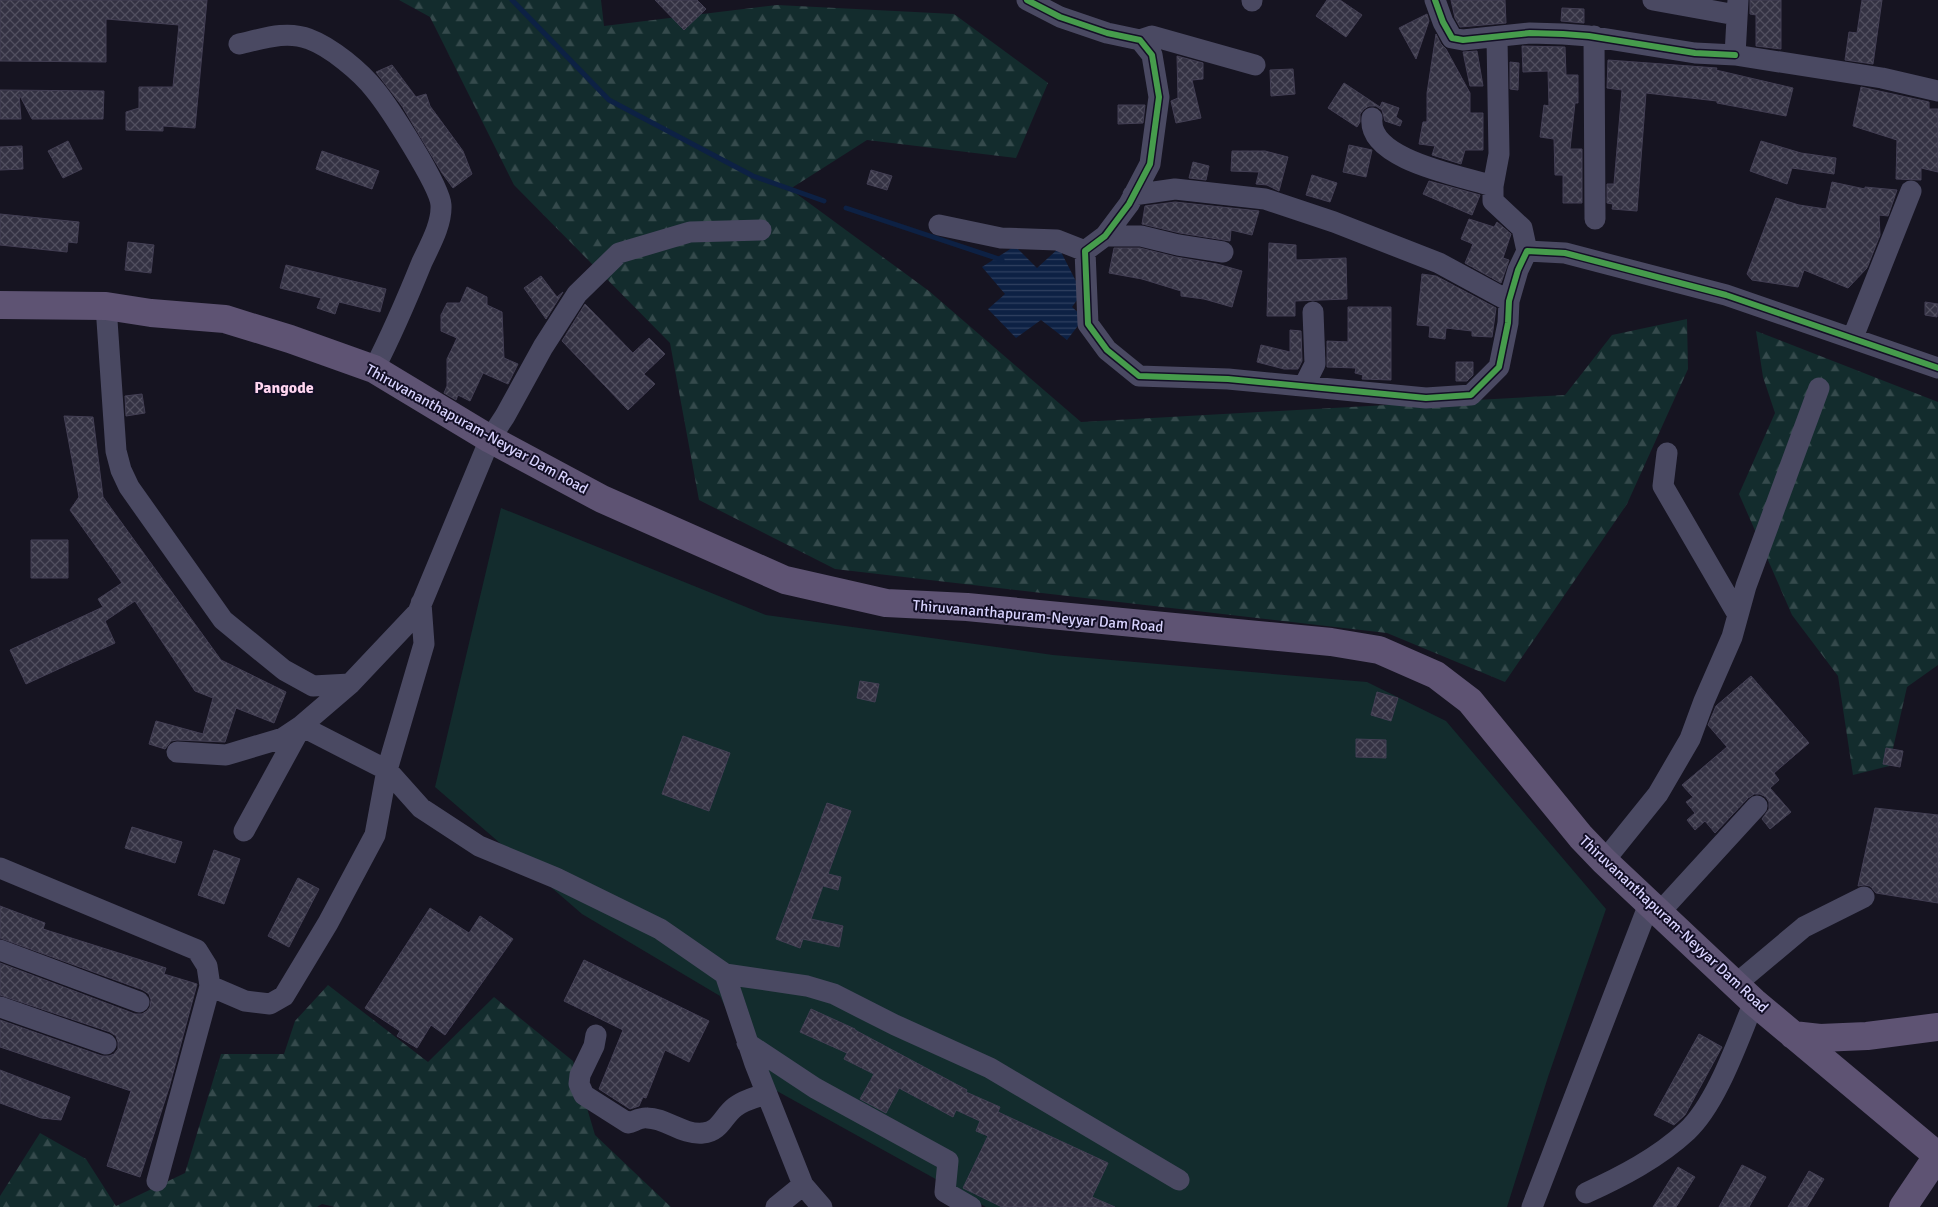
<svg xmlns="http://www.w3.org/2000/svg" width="1938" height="1207" viewBox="0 0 1938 1207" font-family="Signika,sans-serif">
<defs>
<pattern id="forest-firs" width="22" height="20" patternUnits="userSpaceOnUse" patternTransform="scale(1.25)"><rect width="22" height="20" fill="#132c2d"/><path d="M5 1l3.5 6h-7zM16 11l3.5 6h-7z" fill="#354a4c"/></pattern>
<pattern id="water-rules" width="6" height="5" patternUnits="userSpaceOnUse" patternTransform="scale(1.25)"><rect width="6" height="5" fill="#0d2144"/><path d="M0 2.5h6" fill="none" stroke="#304060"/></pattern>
<pattern id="building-cross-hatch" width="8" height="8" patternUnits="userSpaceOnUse" patternTransform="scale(1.25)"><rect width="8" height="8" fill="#343243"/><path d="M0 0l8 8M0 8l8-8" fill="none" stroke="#514f5f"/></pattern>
</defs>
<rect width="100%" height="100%" fill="#161421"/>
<path fill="url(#forest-firs)" d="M399 0H601L604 26 777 5 954 14 1048 83 1016 158 867 140 790 189 929 291 1081 422 1565 395 1612 335 1687 319 1688 369 1627 504 1505 682 1387 633 835 569 699 500 670 343 514 185 430 17Z
M1756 331 1938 402V665L1907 687 1889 766 1853 775 1838 676 1792 615 1739 494 1775 413 1763 377Z
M328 985 428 1062 494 997 573 1061 595 1135 671 1207H335L322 1204 317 1207H0V1196L40 1133 86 1159 116 1206 185 1173 221 1054H284L295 1021Z"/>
<path fill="#132c2d" d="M501 508 766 615 1053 655 1367 682 1446 721 1606 909 1548 1077 1507 1207H986L759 1081 720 996 582 914 435 787Z"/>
<path fill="url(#water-rules)" d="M1015 246 1037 268 1059 248 1082 293 1072 307 1084 318 1067 340 1041 320 1016 338 988 309 1005 294 982 267Z"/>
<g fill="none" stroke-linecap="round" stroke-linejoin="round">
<path stroke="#0d2144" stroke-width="5" d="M512 0 609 100 753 176 824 201
M846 208 1002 260"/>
</g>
<path fill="url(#building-cross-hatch)" stroke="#433f54" d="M0 0H207L195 128 163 126V131L126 130V112L139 108V87H173L179 25 106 19V62L0 61Z
M655 0H697L706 9 684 30Z
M1327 0H1340L1362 15 1346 37 1316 16Z
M1451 0H1505L1506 23 1460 27 1455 18Z
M1750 0H1781V49L1756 46V15L1750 14Z
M1862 0H1882L1873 64 1845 60 1849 32 1857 33Z
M1562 8 1584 9V23L1561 21Z
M1427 14 1429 21 1416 59 1399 28Z
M1436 34 1441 44 1446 49 1470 93V113H1483V150H1465L1461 164 1432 155 1435 146 1419 144 1423 122H1427V93Z
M1522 46 1565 47 1566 75H1578V103H1575L1570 149H1582V203H1563V175H1555L1554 139 1540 137 1544 105 1549 106 1548 71 1523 72Z
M1477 51 1483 86H1470L1463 52Z
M1177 56 1203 63V79L1192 80 1201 118 1176 123 1171 101 1178 98Z
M1608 60 1717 68 1716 70 1793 88 1786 116 1717 103V101L1646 93 1637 211 1612 209 1613 204 1607 203V184H1614L1622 90 1607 88Z
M1510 62 1519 63 1518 90 1510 89Z
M392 65 416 97 426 94 430 106 463 151 472 174 453 188 442 173 402 106 376 72Z
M1293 69 1295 94 1271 96 1270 70Z
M1344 83 1380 107 1382 102 1399 108 1396 117 1402 121 1400 126 1385 121 1382 110 1376 106H1369L1364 109 1360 114V122L1357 127 1328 108Z
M1861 87 1929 102V109H1938V172L1921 168V180L1896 179 1897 140 1853 126Z
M0 90 104 91 103 119H32L19 94 21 119H0Z
M1118 105H1145L1143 123 1118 124Z
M68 141 82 169 63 178 48 151Z
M1761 141 1801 153 1836 158 1834 174 1792 168 1787 184 1750 171Z
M1349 145 1372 150 1366 177 1343 172Z
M22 146 23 169 0 170V147Z
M322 151 379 171 372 189 316 169Z
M1232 151H1265L1288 157 1279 191 1267 185 1256 184 1259 172 1231 171Z
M1193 162 1209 166 1206 180 1189 178Z
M871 170 892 176 887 190 867 184Z
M1312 175 1337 183 1330 202 1306 195Z
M1429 181 1480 195 1472 215 1423 194Z
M1832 182 1865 189V187L1897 190 1888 216 1879 215 1880 235 1867 268 1848 288 1804 270 1798 287 1752 280 1747 274 1776 198 1799 205 1826 209Z
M1175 202 1259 211 1252 235 1231 230 1230 241 1180 233 1142 224 1145 206Z
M0 214 79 222 77 243 68 242 67 252 0 245Z
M1469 219 1494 227 1497 222 1511 234 1503 258 1509 260 1501 283 1465 263 1473 244 1461 239Z
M128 242 154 245 151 273 125 270Z
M1269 243 1296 245V260L1346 258 1347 299 1295 301V316H1267Z
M1114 248H1140L1176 257 1217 264 1242 271 1232 307 1204 299 1181 296V291L1142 279 1109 273Z
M286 265 386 289 380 312 339 302 335 314 317 308 321 298 280 288Z
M1422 274 1436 276 1496 308 1492 337 1472 336V331L1446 328 1445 339 1429 337 1430 326 1417 325Z
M541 276 557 297 563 292 546 319 524 288Z
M467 287 487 297V305L502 312 504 358 518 364 508 384 483 373 470 401 458 395 456 400 444 393 447 386V359L457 338 441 331V315L447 303H460Z
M1925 302 1938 304 1937 317 1925 315Z
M585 304 633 353 649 338 665 354 644 374 655 384 628 410 562 341Z
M1348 307H1391V380L1362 379 1363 375 1355 373 1356 368 1327 367V341L1348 342Z
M1290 330 1301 331 1302 361 1298 369H1284L1257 362 1261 345 1290 352Z
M1456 362H1473V375L1467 381H1456Z
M142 394 145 413 126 416 125 396Z
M64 416 93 417 103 497 221 660 286 692 274 723 236 708 225 742 177 740 171 741 165 749 149 744 156 721 203 734 213 698 195 691 135 601 105 621 115 643 26 684 10 650 103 607 98 599 122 583 70 510 79 497Z
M31 540H68V578H31Z
M1751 676 1809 743 1774 773 1779 780 1770 788 1791 812 1770 829 1762 819 1769 809V802L1766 797 1760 794H1754L1748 798 1715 833 1705 821 1695 830 1687 820 1695 813 1686 802 1693 797 1682 785 1727 747 1708 725 1716 706Z
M860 681 879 684 875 702 857 698Z
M1377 692 1398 698 1391 721 1371 715Z
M683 736 730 753 709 811 662 794Z
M1356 739 1386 740V758L1356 757Z
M1886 748 1903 751 1900 767 1883 764Z
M827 803 851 811 828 874 841 877 838 890 823 886 811 919 843 926 839 947 803 939 800 948 776 939Z
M1875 808 1938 815V903L1876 893 1870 886 1864 885 1858 886Z
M132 827 182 842 175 863 125 848Z
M214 850 240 859 224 904 198 895Z
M298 878 319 889 289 947 268 936Z
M0 906 45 923 43 929 166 968 164 974 197 984 169 1088 140 1177 107 1166 131 1091 0 1047V1020L102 1056H109L114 1054 118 1049V1042L116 1036 110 1032 0 995V963L135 1014H142L147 1011 150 1007 151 1000 149 994 143 990 0 938Z
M430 908 469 933 480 916 513 939 445 1035 431 1025 417 1048 397 1036 400 1031 365 1008Z
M584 960 709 1021 689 1062 665 1050 646 1098 643 1097 639 1106 630 1109 599 1089 623 1030 564 1001Z
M811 1009 855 1029V1030L967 1090 966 1092 1000 1107 998 1112 1108 1163 1092 1197 1115 1207H1002L963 1188 988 1136 976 1131 980 1121 956 1110 953 1117 899 1088 886 1113 860 1099 874 1074 844 1059 847 1053 800 1032Z
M1699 1034 1722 1047 1685 1115 1674 1125 1654 1115Z
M0 1070 70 1097 61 1120 41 1118 0 1103Z
M1742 1165 1766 1177 1749 1207H1719Z
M1678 1167 1695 1177 1676 1207H1653Z
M1809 1171 1824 1179 1807 1207H1788Z"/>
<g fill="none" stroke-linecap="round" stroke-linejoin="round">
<path stroke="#4a4962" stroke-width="21" d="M1027 0 1060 17 1107 33 1140 40 1152 55 1159 97 1150 164 1129 204 1105 236 1085 251 1088 324 1107 350 1139 376 1228 379 1426 398 1471 395 1499 367 1508 323 1509 301 1518 270 1527 251 1565 253 1726 295 1938 368
M1252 0V1
M1435 0 1443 22 1452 38 1463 40 1530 33 1563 34 1589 36 1695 53 1735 55
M1653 0 1736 15
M1738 0 1735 55 1882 78 1938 91
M1594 36 1595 219
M1497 38 1499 154 1493 186V201L1522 228 1527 251
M1140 40 1152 36 1255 65
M239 44C262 39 286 30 309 39 331 47 361 72 375 90 389 107 440 186 441 205 442 224 430 245 422 262 407 299 392 334 374 369
M1372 118C1367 160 1462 176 1493 186
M1133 195 1175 189 1265 199 1334 222 1439 263 1509 301
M939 225 1001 238 1057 240 1085 251
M1105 236H1141L1178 245 1223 252
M106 306 116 451 121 470 129 487 223 620 284 670 313 686 350 684
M1853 337 1911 191
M1304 386 1315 364 1313 312
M1667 453 1663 486 1738 615
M421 603 424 644 387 770 421 808 479 846 556 878 660 929 725 974 755 1064 803 1185 822 1207
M177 752 226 755 283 738 301 726 350 684 418 612 490 439 505 416 543 347 577 294 619 253 690 232 761 230
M244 831 301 727
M1604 861 1658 794 1690 739 1704 701 1732 637 1746 586 1819 388
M0 868 197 950 207 966 210 986 157 1181
M1659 913 1757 806
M0 950 139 1002
M725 974 807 986 834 994 895 1025 990 1068 1179 1180
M1736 984 1804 927 1864 897
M210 986 245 1001 270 1004 284 996 328 923 375 835 387 770 301 726
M0 1007 106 1044
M596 1035 594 1046 580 1075 579 1084 584 1095 628 1123C633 1122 641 1117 647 1118 666 1118 682 1135 703 1133 720 1132 723 1116 735 1107 744 1100 756 1097 767 1094
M747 1043 815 1088 948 1161 945 1192 971 1207
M1586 1193C1621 1177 1658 1158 1687 1131 1717 1103 1738 1040 1754 1002
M776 1207 803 1185
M1532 1207 1649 904"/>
<path stroke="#5e5373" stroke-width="28" d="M0 305 106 306 151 313 225 319 290 339 374 369 490 439 602 499 785 580 886 603 967 607 1331 642 1379 650 1436 675 1470 701 1581 837 1604 861 1754 1002 1938 1156
M1793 1035 1820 1038 1867 1036 1938 1027
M1903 1207 1938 1155"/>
<defs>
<path id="cycleway" d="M1027 0 1060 17 1107 33 1140 40 1152 55 1159 97 1150 164 1129 204 1105 236 1085 251 1088 324 1107 350 1139 376 1228 379 1426 398 1471 395 1499 367 1508 323 1509 301 1518 270 1527 251 1565 253 1726 295 1938 368
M1435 0 1443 22 1452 38 1463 40 1530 33 1563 34 1589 36 1695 53 1735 55"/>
</defs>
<use href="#cycleway" stroke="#130f26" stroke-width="9"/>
<use href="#cycleway" stroke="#469c4c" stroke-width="6"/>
</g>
<g text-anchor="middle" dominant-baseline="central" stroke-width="4" stroke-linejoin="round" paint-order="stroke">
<g font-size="15" fill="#d9d4ff" stroke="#130f26">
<text transform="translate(477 429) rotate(29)">Thiruvananthapuram-Neyyar Dam Road</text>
<text transform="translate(1038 616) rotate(5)">Thiruvananthapuram-Neyyar Dam Road</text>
<text transform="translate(1674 924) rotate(43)">Thiruvananthapuram-Neyyar Dam Road</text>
</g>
<g font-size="16" font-weight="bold" fill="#ffd6f0" stroke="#130f26">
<text x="284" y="388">Pangode</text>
</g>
</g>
</svg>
